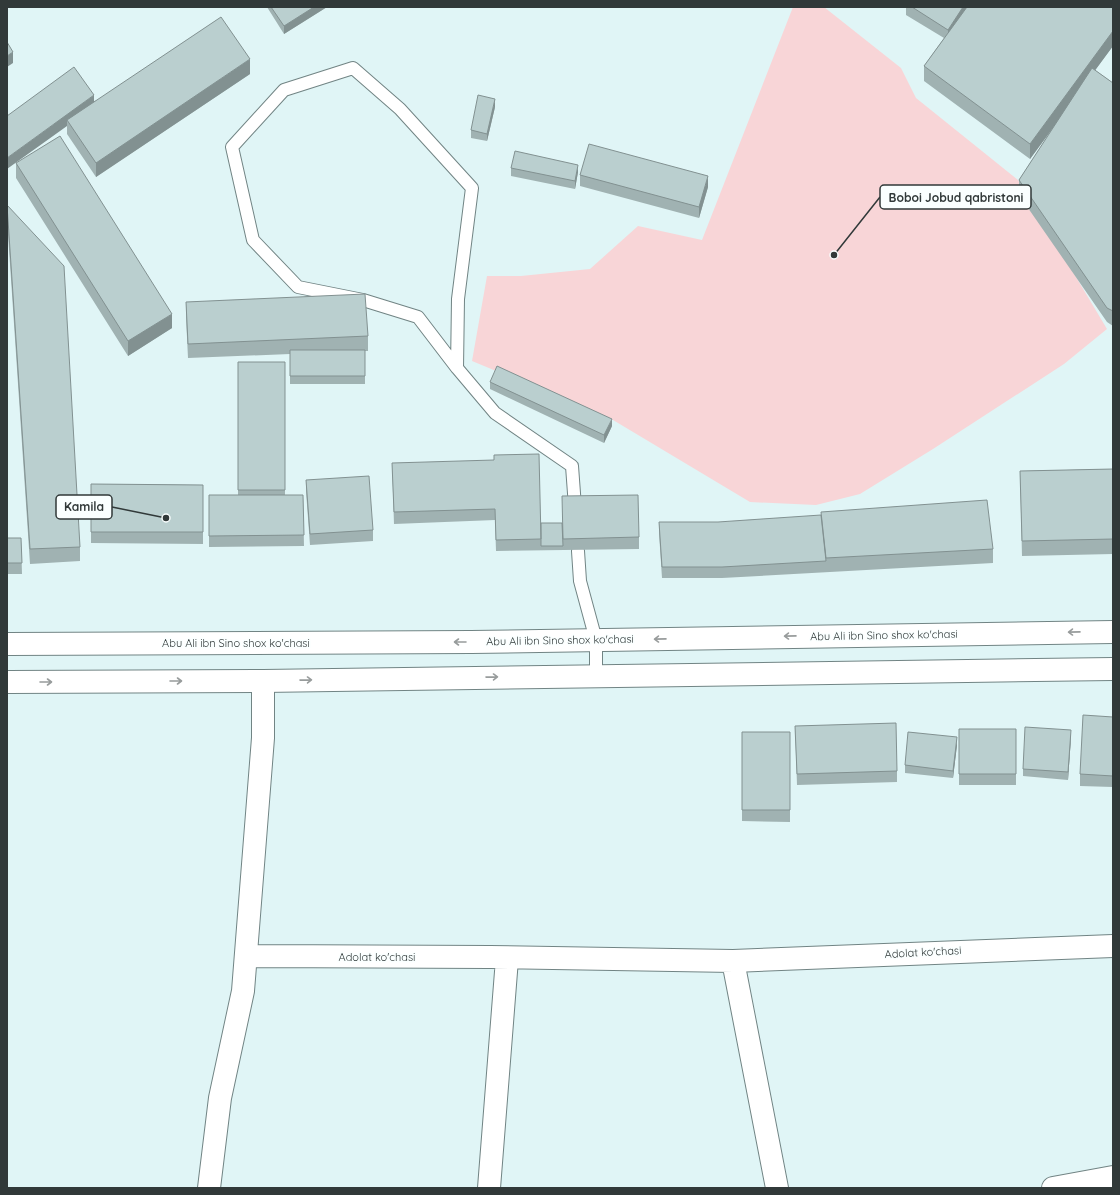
<svg xmlns="http://www.w3.org/2000/svg" width="1120" height="1195" viewBox="0 0 1120 1195" font-family="Quicksand,sans-serif">
<rect width="100%" height="100%" fill="#e0f5f6"/>
<path fill="#f8d5d7" d="M793 7H824L901 68 916 98 1018 180 1107 329 1064 364 933 449 860 494 816 505 750 502 608 417 472 361 487 276H521L590 269 638 226 702 240Z"/>
<g fill="none" stroke-linecap="round" stroke-linejoin="round">
<defs>
<path id="lane" d="M457 368 458 299 472 188 400 109 353 68 284 90 232 147 253 240 298 287 363 300 418 317 457 368 495 413 572 466 575 507
M578 551 580 581 596 640V675"/>
<path id="street" d="M247 956 490 957 733 961 1113 946
M733 961 777 1188
M209 1188 220 1098 243 991 263 738V681
M489 1188 507 959
M1053 1188 1113 1177"/>
<path id="primary" d="M7 644 471 642 1113 632
M7 682 263 681 1113 669"/>
</defs>
<use href="#lane" stroke="#718484" stroke-width="14"/>
<use href="#street" stroke="#718484" stroke-width="24"/>
<use href="#primary" stroke="#718484" stroke-width="24"/>
<use href="#lane" stroke="#fff" stroke-width="12"/>
<use href="#street" stroke="#fff" stroke-width="22"/>
<use href="#primary" stroke="#fff" stroke-width="22"/>
</g>
<path fill="#a0b2b2" d="M267 7H327L284 34Z
M906 7H1113V46L1095 70 1113 83V326L1107 322 1019 195V180L1053 128 1030 159 924 81V66L944 38 906 15Z
M250 74 96 177 67 134V126L7 116 94 101Z
M495 107 487 141 471 138V130Z
M16 163 172 328 128 356 16 178Z
M511 168 578 172 575 189 511 176Z
M580 175 708 187 699 218 580 186Z
M7 205 80 547V561L30 564 7 219Z
M186 302 368 336V351H365V384H290V354L188 358 186 317Z
M238 362H285V495H303L304 546 209 547V495H238Z
M490 382 612 426 604 443 490 389Z
M392 463 541 523 639 537V549L496 551 495 520 394 524Z
M1113 469V554L1022 556 1020 471Z
M306 480 373 530V541L310 545 306 491Z
M91 484 203 485V544L91 543Z
M659 522 993 549V563L722 578H662L659 533Z
M7 538H21L22 574H7Z
M1113 717V787L1080 786V774Z
M795 726 897 771V782L797 785Z
M959 729H1016V785H959Z
M742 732H790V822L742 821Z
M1071 737 1068 780 1023 776V769Z
M957 745 953 778 905 773V765Z"/>
<path fill="#829191" d="M314 7H327L284 34V26Z
M963 7H969L948 41V30Z
M1113 31V46L1030 159V144Z
M13 52V63L7 67V56Z
M250 59V74L96 177V163Z
M94 95V106L67 120V126L7 169V158Z
M495 99V107L487 141V134Z
M578 165V172L575 189V181Z
M708 176V187L699 218V207Z
M172 314V328L128 356V341Z
M612 419V426L604 443V435Z
M1071 730V737L1068 780V772Z
M957 737V745L953 778V771Z"/>
<path fill="#bacfcf" stroke="#829191" d="M271 7H314L284 26Z
M912 7H963L948 30Z
M967 7H1113V31L1030 144 924 66Z
M221 17 250 59 96 163 67 120Z
M7 42 13 52 7 56Z
M74 67 94 95 7 158V116Z
M1092 68 1113 83V311L1107 308 1019 180Z
M478 95 495 99 487 134 471 130Z
M60 136 172 314 128 341 16 163Z
M589 144 708 176 699 207 580 175Z
M515 151 578 165 575 181 511 168Z
M7 205 64 266 80 547 30 549Z
M365 294 368 336 188 344 186 302Z
M290 350H365V376H290Z
M238 362H285V490H238Z
M497 366 612 419 604 435 490 382Z
M539 454 541 539 496 540 495 509 394 512 392 463 494 460V455Z
M1113 469V539L1022 541 1020 471Z
M369 476 373 530 310 534 306 480Z
M91 484 203 485V532H91Z
M209 495H303L304 535 209 536Z
M638 495 639 537 563 539 562 496Z
M987 500 993 549 826 558 821 512Z
M821 515 826 561 722 567H662L659 522H718Z
M541 523H562L563 546H541Z
M7 538H21L22 563H7Z
M1083 715 1113 717V776L1080 774Z
M896 723 897 771 797 774 795 726Z
M1025 727 1071 730 1068 772 1023 769Z
M959 729H1016V774H959Z
M742 732H790V810H742Z
M908 732 957 737 953 771 905 765Z"/>
<defs><path id="oneway-shaft" d="M-6 0H5M1.5-3L5.5 0L1.5 3" fill="none" stroke-width="1.6" stroke-linecap="round" stroke-linejoin="round"/></defs>
<g stroke="#989c9c">
<use href="#oneway-shaft" transform="translate(1074 632) rotate(179)"/>
<use href="#oneway-shaft" transform="translate(790 636) rotate(179)"/>
<use href="#oneway-shaft" transform="translate(660 639) rotate(179)"/>
<use href="#oneway-shaft" transform="translate(460 642) rotate(180)"/>
<use href="#oneway-shaft" transform="translate(492 677) rotate(-1)"/>
<use href="#oneway-shaft" transform="translate(306 680) rotate(-1)"/>
<use href="#oneway-shaft" transform="translate(176 681)"/>
<use href="#oneway-shaft" transform="translate(46 682)"/>
</g>
<g text-anchor="middle" dominant-baseline="central" stroke-width="3" stroke-linejoin="round" paint-order="stroke">
<g font-size="11" fill="#313939" stroke="#faffff">
<text transform="translate(884 635) rotate(-1)">Abu Ali ibn Sino shox ko'chasi</text>
<text transform="translate(560 640) rotate(-1)">Abu Ali ibn Sino shox ko'chasi</text>
<text x="236" y="643">Abu Ali ibn Sino shox ko'chasi</text>
<text transform="translate(923 952) rotate(-3)">Adolat ko'chasi</text>
<text x="377" y="957">Adolat ko'chasi</text>
</g>
</g>
<path fill="none" stroke="#313939" stroke-width="1.5" d="M834 255L880 197M166 518L112 507"/>
<g fill="#313939" stroke="#faffff" stroke-width="1.5">
<circle cx="834" cy="255" r="4"/>
<circle cx="166" cy="518" r="4"/>
</g>
<g fill="#faffff" stroke="#313939" stroke-width="1.5">
<rect x="880" y="185" width="151" height="24" rx="4"/>
<rect x="56" y="495" width="56" height="24" rx="4"/>
</g>
<g font-size="12" text-anchor="middle" font-weight="bold" fill="#313939">
<text x="956" y="202">Boboi Jobud qabristoni</text>
<text x="84" y="511">Kamila</text>
</g>
<rect width="1120" height="1195" fill="none" stroke="#313939" stroke-width="16"/>
</svg>
